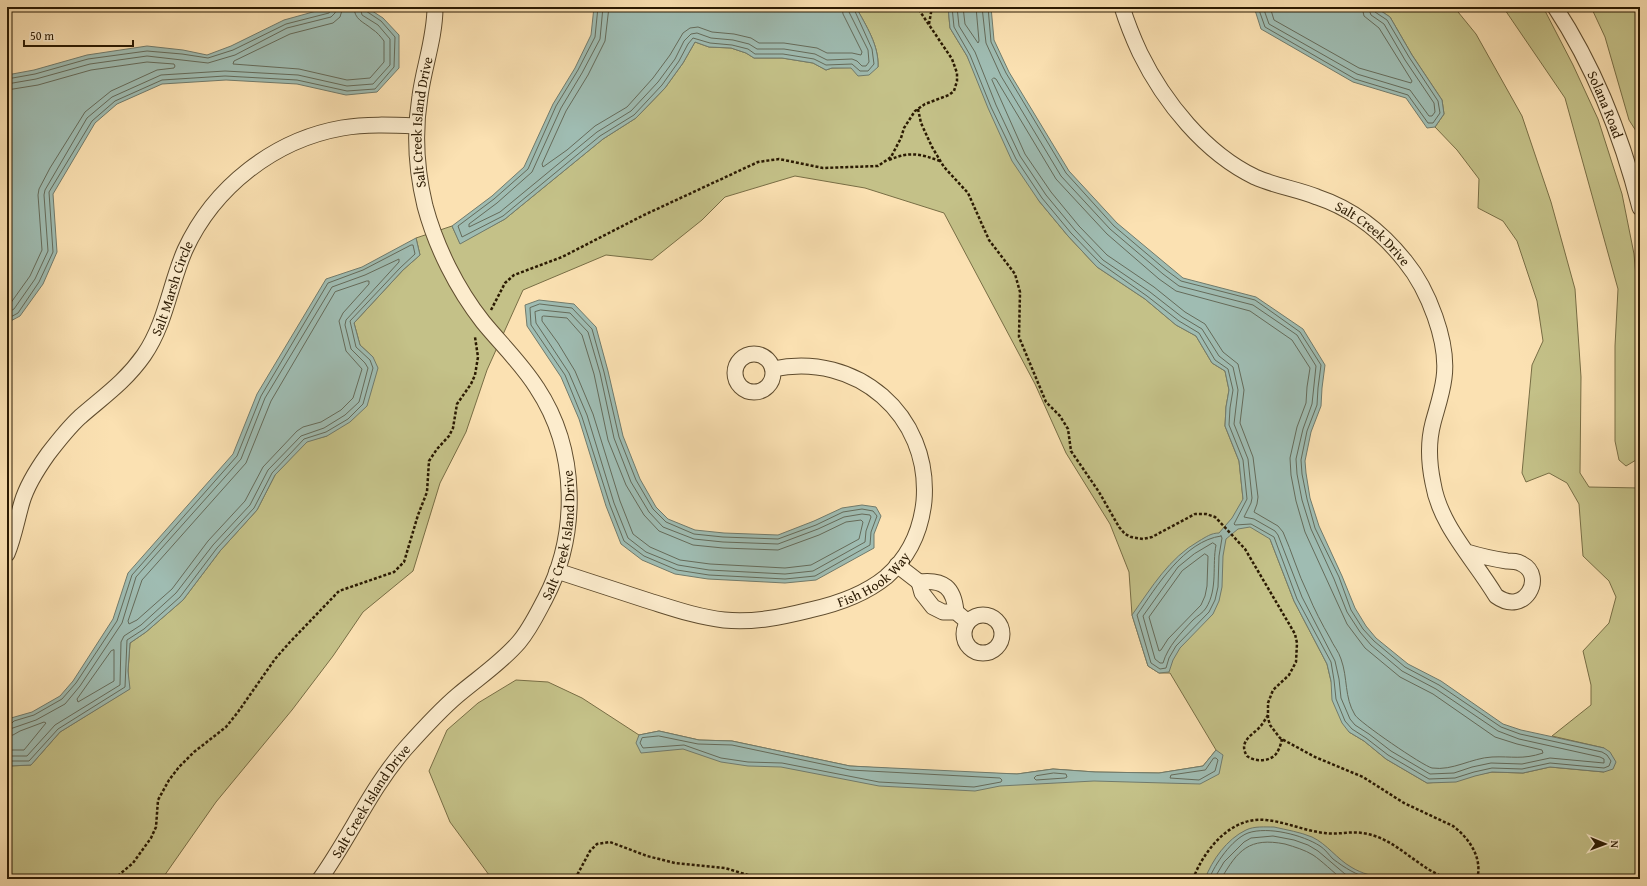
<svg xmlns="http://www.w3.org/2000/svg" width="1647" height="886" viewBox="0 0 1647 886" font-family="'Gentium Book Plus',serif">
<rect width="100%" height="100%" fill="#fbe1b2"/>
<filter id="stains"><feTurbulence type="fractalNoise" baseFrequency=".005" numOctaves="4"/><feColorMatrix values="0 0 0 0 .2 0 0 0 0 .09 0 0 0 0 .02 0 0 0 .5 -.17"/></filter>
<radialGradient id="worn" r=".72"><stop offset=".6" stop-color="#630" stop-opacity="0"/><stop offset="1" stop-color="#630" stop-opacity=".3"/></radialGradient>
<path fill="#c4c188" stroke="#786e45" d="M856 7H948L950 28 967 56 1039 201 1068 236 1097 267 1145 299 1176 325 1196 336 1212 363 1225 371 1229 390 1226 407 1225 426 1239 461 1243 499 1270 539 1294 601 1327 664 1331 681 1349 732 1364 741 1386 759 1427 783 1439 782 1492 772 1523 773 1550 767 1604 772V748L1552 736 1591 705V685L1583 651 1609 623 1616 597 1609 581 1583 556 1579 504 1567 483 1549 473 1526 482 1522 473 1532 365 1543 341 1537 301 1517 241 1503 221 1478 208 1479 179 1457 150 1435 127 1444 114 1442 100 1412 55 1390 17 1375 7H1454L1476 34 1522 116 1551 202 1575 289 1581 377 1580 473 1589 487 1640 488 1639 879H492L450 822 429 771 447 730 478 703 516 680 548 682 582 698 639 735 659 731 699 740 732 741 850 766 944 772 1017 774 1053 769 1095 772 1159 773 1203 766 1216 750 1170 673H1159L1148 666 1132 615 1129 572 1110 524 1066 453 1035 384 944 213 865 188 795 176 725 197 702 220 652 260 606 255 523 290 487 370 466 432 440 483 413 571 363 612 333 656 292 710 216 802 162 879H7V762L9 766 31 765 60 732 129 689 128 671 130 643 146 632 183 600 220 551 257 510 275 475 307 441 327 436 373 357 360 345 354 323 403 270 420 255 416 238 452 226 460 243 505 219 603 139 636 118 665 88 683 63 695 42 709 47 731 48 746 53 754 58H782L813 63 826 70 832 68 878 67C879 45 866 26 856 7Z
M1503 7H1543L1573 65 1598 119 1622 194 1634 254 1640 322V436L1636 460 1626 466 1619 460 1615 441V346L1618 289 1565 98Z
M1591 7H1640V132L1636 131 1629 120 1605 37Z"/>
<path fill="#9fbcb2" stroke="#717b6c" d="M339 7H366L383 18 399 35V68L377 92 346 95 297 84 226 80 162 84 117 104 95 123 53 194 57 252 43 284 20 316 7 323V75L34 70 87 55 147 46 183 50 207 55 231 46 284 20 320 10Z
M594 7H856C866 26 879 45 878 67L869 75 858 76 851 68H832L826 70 813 63 782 58H754L746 53 731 48 709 47 695 42 683 63 665 88 636 118 603 139 505 219 460 244 452 226 492 196 524 167 553 104 575 68 591 35Z
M948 7H991L994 40 1009 72 1069 171 1117 223 1183 278 1256 297 1303 329 1325 365 1322 388 1321 406 1311 432 1305 461 1306 473 1310 498 1319 526 1342 576 1355 608 1366 626 1376 638 1408 664 1441 681 1503 724 1521 730 1604 748 1610 752 1616 762 1613 769 1604 772 1550 767 1523 773 1492 772 1475 776 1456 782 1427 783 1386 759 1364 741 1349 732 1342 723 1332 700 1331 681 1327 664 1294 601 1270 539 1250 527 1238 529 1226 539 1223 556 1222 587 1219 601 1213 614 1180 648 1173 660 1169 672 1159 673 1148 666 1132 615C1152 587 1169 558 1199 541 1206 537 1211 533 1219 533L1232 518 1243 499 1239 461 1225 426 1226 407 1229 390 1225 371 1212 363 1196 336 1176 325 1145 299 1097 267 1068 236 1039 201 1012 161 988 108 967 56 950 28Z
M1254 7H1375L1390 17 1412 55 1442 100 1444 114 1435 127 1427 128 1406 98 1353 82 1261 29Z
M416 238 420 255 403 270 354 323 360 345 373 357 378 368 367 406 350 422 327 436 307 442 275 475 257 510 220 551 183 600 146 632 130 643 128 671 130 689 60 732 31 765 9 766 7 762V723L11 718 32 712 60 696 73 681 113 619 128 573 233 454 257 394 326 279 362 267Z
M539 300 574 304 596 327 608 371 623 436 640 479 656 507 668 519 695 530 724 533 778 535 814 521 842 508 862 505 876 507 881 516 874 534V548L816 580 785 583 708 579 675 574 642 560 621 544 606 506 579 419 561 377 527 326 525 305Z
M659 731 699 740 732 741 850 766 1017 774 1053 769 1095 772 1159 773 1203 766 1216 750 1223 755 1219 774 1200 784 1094 781 1000 786 975 791 879 786 781 767 748 766 721 762 683 749 641 753 636 743 639 735Z
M1274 827C1287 830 1300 832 1312 837 1327 844 1337 859 1351 867 1362 874 1374 876 1386 879H1205C1212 860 1227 839 1246 830 1254 826 1265 827 1274 827Z"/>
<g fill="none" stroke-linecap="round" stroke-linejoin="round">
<path stroke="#656b5a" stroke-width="1" d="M343 7 340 17 333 23 290 34 234 61 233 64 299 69 347 80 370 78 384 62V41C381 37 377 32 372 29 364 22 354 20 354 7
M598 7 595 37 578 70 556 106 528 169 494 199 458 226 462 237 503 216 600 136 634 115 662 85 679 61 688 44 693 38 710 43 732 45 748 49 755 54H783L814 59 826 65 852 64 860 71H868L874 64 872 49 853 7
M603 7 600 39 582 73 561 108 532 172 497 203 469 224V227L500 212 597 132 631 111 658 82 675 59 684 41 691 34 697 33 711 38 733 40 749 44 757 49H784L815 54 827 60 852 59 857 61 862 66H866L869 62 868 50 849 12 848 7
M609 7 605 41 588 75 566 111 542 164 543 167 567 150 595 126 627 107 653 78 670 55 683 33 690 28 698 27 712 32 734 34 751 38 759 43H784L817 48 827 53H852L861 55 862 52 843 14 842 7
M952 7 954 27 970 55 991 107 1016 159 1042 198 1071 233 1100 263 1147 296 1179 321 1199 333 1215 360 1228 369 1233 390 1230 408 1229 425 1243 460 1247 499 1234 524 1235 525 1251 524 1274 537 1297 599 1331 662 1334 680 1336 699 1345 721 1352 729 1366 738 1388 755 1429 779 1455 778 1474 772 1492 768 1522 769 1550 763 1604 768 1609 766 1611 761 1607 755 1602 752 1520 734 1501 727 1439 685 1405 667 1374 641 1363 629 1351 610 1339 577 1315 528 1307 499 1302 474 1301 460 1307 431 1317 405 1318 388 1321 365 1300 332 1255 300 1181 281 1166 270 1114 226 1066 173 1006 73 991 42 988 7
M957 7 959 26 975 52 996 105 1020 156 1046 195 1075 230 1103 260 1150 292 1182 317 1202 329 1219 356 1233 367 1238 390 1234 424 1248 459 1252 498 1251 503 1244 517 1254 519 1275 531 1278 535 1302 597 1335 661 1339 679 1341 698 1350 719 1355 725 1369 734 1391 751 1430 774 1454 773 1472 767 1491 763 1522 764 1550 758 1604 763V759L1600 757 1519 739 1498 731 1436 689 1402 671 1371 645 1360 632 1347 612 1334 579 1311 529 1302 500 1297 474 1296 459 1303 429 1312 404 1316 366 1297 335 1253 305 1179 286 1163 274 1110 229 1061 176 1001 76 986 43 982 7
M963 7 965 24 978 43 979 41 976 7
M1258 7 1265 27 1355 79 1408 95 1428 123H1433L1440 113 1438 101 1409 57 1387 20 1375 12 1373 7
M1263 7 1269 24 1357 74 1410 90 1429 116H1432L1435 112 1434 103 1405 60 1384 24 1371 15 1368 7
M1270 7 1274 20 1359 68 1411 83 1412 81 1379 28 1364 16 1362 7
M994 78 996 79 1056 179 1107 234 1159 279 1176 291 1250 311 1292 340 1310 368 1307 387 1306 403 1297 427 1290 458 1291 475 1296 501 1305 532 1347 624 1365 648 1400 677 1433 694 1495 737 1517 744 1542 750 1543 753C1522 760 1512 756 1492 757 1471 758 1453 771 1432 768 1423 766 1359 722 1355 715 1344 697 1348 678 1341 659 1339 652 1333 645 1330 638 1322 624 1314 609 1308 594 1298 574 1292 552 1283 532L1278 526 1254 512 1257 504 1258 497 1253 457 1240 423 1244 390 1238 364 1223 352 1205 324 1185 312 1154 287 1107 255 1079 226 1051 192 1025 154 992 80Z
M7 79 35 74 88 59 147 51 182 54 208 58 233 50 286 24 329 13 332 7
M7 84 36 79 90 64 147 56 208 63 235 55 287 28 331 17 335 13 337 7
M7 90 38 85 91 70 147 62 174 64 175 66 174 68 157 70 111 91 85 112 50 168 39 189 38 195 42 250 30 276 10 304 7 306
M367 281H369V284L343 313 339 321 346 351 362 369 353 398 341 410 321 422 303 427 297 431 263 467 245 501 208 541 172 589 137 620 129 624 128 621 142 580 246 463 271 401 335 292Z
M540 304 572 308 592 329 604 372 619 437 636 480 653 509 666 522 694 534 723 537 778 539 816 525 843 512 862 509 873 511 877 516 871 532 870 545 815 576 785 579 709 575 677 570 644 556 624 541 610 505 582 417 565 375 531 325 530 308Z
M541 310 570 313 588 332 600 373 614 438 631 482 649 512 663 527 694 539 723 542 778 544 818 529 844 517 862 514 870 515 871 517 866 531 865 542 813 571 785 574 709 570 678 565 646 552 628 538 614 503 587 415 569 373 536 323 535 312Z
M7 313 14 309 35 279 48 251 44 195 45 190 87 118 112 97 161 75 225 71 298 75 347 86 373 84 390 65V39L378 25 362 15 360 7
M544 316 567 318 582 335 594 374 608 440 626 485 644 515 659 531 693 545 723 548 778 550 819 535 846 522 861 520 863 522 859 539 811 565 785 568 710 564 680 560 650 547 633 534 620 501 593 414 575 371 558 343 542 321V317Z
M7 319 18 313 39 282 53 252 49 192 92 121 115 101 162 80 225 76 297 80 347 91 375 89 394 67 395 37 381 21 366 11 365 7
M1221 536 1222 538 1219 556 1218 587 1215 600 1209 612 1176 646 1169 658 1166 668 1160 669 1151 663 1137 615C1156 587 1184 541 1221 536Z
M1213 543 1216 545C1212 565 1218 589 1206 608 1203 613 1197 616 1193 620 1181 633 1168 646 1163 663H1160L1155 659 1143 616 1178 567 1194 554Z
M1205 554 1208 556 1207 586 1205 596 1201 605 1168 639 1161 650 1159 651 1149 617 1182 571Z
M114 650V681L78 702 77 699 111 651Z
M7 725 11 724 14 721 34 715 62 699 76 683 117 621 132 575 237 456 261 396 328 283 363 270 411 245H413L415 254 400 268 350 321 356 347 370 360 373 368 363 404 348 419 326 432 304 439 272 473 254 508 217 548 180 597 144 629 127 640 125 687 58 729 29 761H7
M7 730 36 720 65 704 80 686 122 623 136 577 241 459 265 398 332 287 365 275 399 259V262L346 320 345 325 351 349 365 363 368 368 359 402 345 415 324 428 301 436 268 470 250 505 213 545 176 593 141 625 124 636 121 642 120 685 55 725 27 756H7
M7 736 13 735 20 731 44 722 46 723 24 750H7
M659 736 698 744 732 745 850 770 1000 778 1002 780 1001 782 974 787 879 782 782 763 748 762 721 758 684 745 643 748 640 743 642 738Z
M1214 758H1216L1218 760 1215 771 1199 780 1170 778 1171 775 1205 770Z
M1054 773 1066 774 1067 777 1065 778 1036 780 1034 778 1036 776Z
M1209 879C1215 864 1232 839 1248 833 1268 826 1303 835 1320 846 1325 849 1329 855 1333 859 1345 868 1356 875 1371 879
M1214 879 1224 862 1244 842 1251 838 1273 836 1294 840 1308 845 1318 851 1345 874 1355 879
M1221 879C1238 850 1249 837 1285 844 1295 847 1305 850 1313 855 1322 861 1333 872 1342 879"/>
<defs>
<g id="minor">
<path id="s1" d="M1122 7C1127 23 1133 38 1140 53 1164 102 1205 153 1255 177 1275 186 1297 189 1317 197 1353 209 1382 232 1405 261 1428 289 1449 342 1444 378 1442 394 1437 408 1433 423 1428 442 1429 464 1433 483 1440 526 1474 559 1496 596 1525 617 1546 576 1522 564 1517 561 1513 561 1507 561 1494 559 1480 556 1467 552"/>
<path id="s2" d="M1555 7C1595 68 1622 137 1640 208"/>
<circle cx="754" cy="373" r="19"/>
<path id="s3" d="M7 554C14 537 17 519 22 502 27 485 38 468 48 454 58 441 68 428 80 417 104 396 125 382 144 355 166 323 170 284 185 250 214 187 274 140 342 128 366 124 391 125 416 126"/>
<path d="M897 565 919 582"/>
<path id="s4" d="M557 571C587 581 616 590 646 600 672 608 697 617 724 620 753 623 782 617 810 610 837 604 864 595 886 577 909 557 921 530 924 501 931 415 856 351 773 369"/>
<path d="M919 582 922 593 933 607 943 612H956L968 622"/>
<path d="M919 582C944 579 954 588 956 612"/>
<circle cx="983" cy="634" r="19"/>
<path id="s5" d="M320 879C350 837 371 788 405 749 422 730 439 711 458 695 478 678 501 663 519 642 530 629 537 614 545 599 579 534 578 450 537 388 522 364 501 344 483 322 457 289 436 247 425 206 416 169 414 133 420 96 424 66 435 38 435 7"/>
</g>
</defs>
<use href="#minor" stroke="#5f4c2e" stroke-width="17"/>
<path stroke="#2b1a02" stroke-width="2.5" stroke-dasharray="3 2" stroke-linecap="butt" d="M929 24 932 7
M918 109 921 123 932 147 944 167 968 193 989 240 1015 274 1020 292 1019 337 1046 402 1060 416 1068 429 1071 451 1099 492 1119 527 1125 534 1131 537 1143 539 1152 537 1195 514H1206L1215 517 1219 521 1245 549 1295 634 1297 643 1296 662 1289 675 1273 690 1268 703V718L1270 725 1280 738 1315 757 1363 777 1404 803 1453 826C1469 838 1483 858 1477 879
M889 160C909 151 921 154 940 161
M491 310 505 283 514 275 562 257 644 215 758 162 779 159 823 168 878 166 891 157 901 138 904 128 915 111 925 104 949 95 954 91 957 81V73L952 59 917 7
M1268 715C1265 720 1262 725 1258 729 1249 737 1239 743 1247 756 1255 762 1269 762 1276 754 1279 750 1281 744 1282 739
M114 879 133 863 151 838 156 827 158 800 169 780 179 767 194 752 226 727 238 712 275 659 290 642 339 591 394 572 404 562 418 515 427 492 429 461 437 449 449 436 453 428 457 404 471 384 475 375 478 357 475 337
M575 879 590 851 597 844 610 842 647 856 675 863 725 868 761 879
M1193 879C1204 850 1231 816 1266 820 1286 822 1305 831 1325 833 1337 835 1350 831 1362 833 1387 836 1405 854 1425 867 1432 872 1440 875 1446 879"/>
<use href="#minor" stroke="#fceccd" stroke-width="15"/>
</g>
<g text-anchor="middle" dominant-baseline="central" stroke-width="3.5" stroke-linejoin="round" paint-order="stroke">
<g font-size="14" fill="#2b1a02" stroke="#fceccd">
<text stroke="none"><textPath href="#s2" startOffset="110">Solana Road</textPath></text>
<text stroke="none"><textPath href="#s5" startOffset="884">Salt Creek Island Drive</textPath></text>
<text stroke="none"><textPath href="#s1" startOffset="354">Salt Creek Drive</textPath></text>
<text stroke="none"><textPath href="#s3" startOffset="320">Salt Marsh Circle</textPath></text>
<text stroke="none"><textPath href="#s5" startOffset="429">Salt Creek Island Drive</textPath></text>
<text stroke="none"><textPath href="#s4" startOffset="333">Fish Hook Way</textPath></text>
<text stroke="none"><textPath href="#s5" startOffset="93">Salt Creek Island Drive</textPath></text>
</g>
</g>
<rect width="1647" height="886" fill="none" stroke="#fbe1b2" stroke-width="24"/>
<rect x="8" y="8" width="1631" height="870" fill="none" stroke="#2b1a02" stroke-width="2"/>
<rect x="12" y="12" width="1623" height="862" fill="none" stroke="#2b1a02"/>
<g transform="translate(1605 844) rotate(91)" stroke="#fceccd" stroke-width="3" paint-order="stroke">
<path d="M0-3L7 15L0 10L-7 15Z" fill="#2b1a02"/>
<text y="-6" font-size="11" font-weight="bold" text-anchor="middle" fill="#2b1a02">N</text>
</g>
<path d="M24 40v6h109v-6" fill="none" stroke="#2b1a02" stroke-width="2"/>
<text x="30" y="40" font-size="12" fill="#2b1a02" stroke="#fceccd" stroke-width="3" paint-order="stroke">50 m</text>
<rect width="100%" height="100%" filter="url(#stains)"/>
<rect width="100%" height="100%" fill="url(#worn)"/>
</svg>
